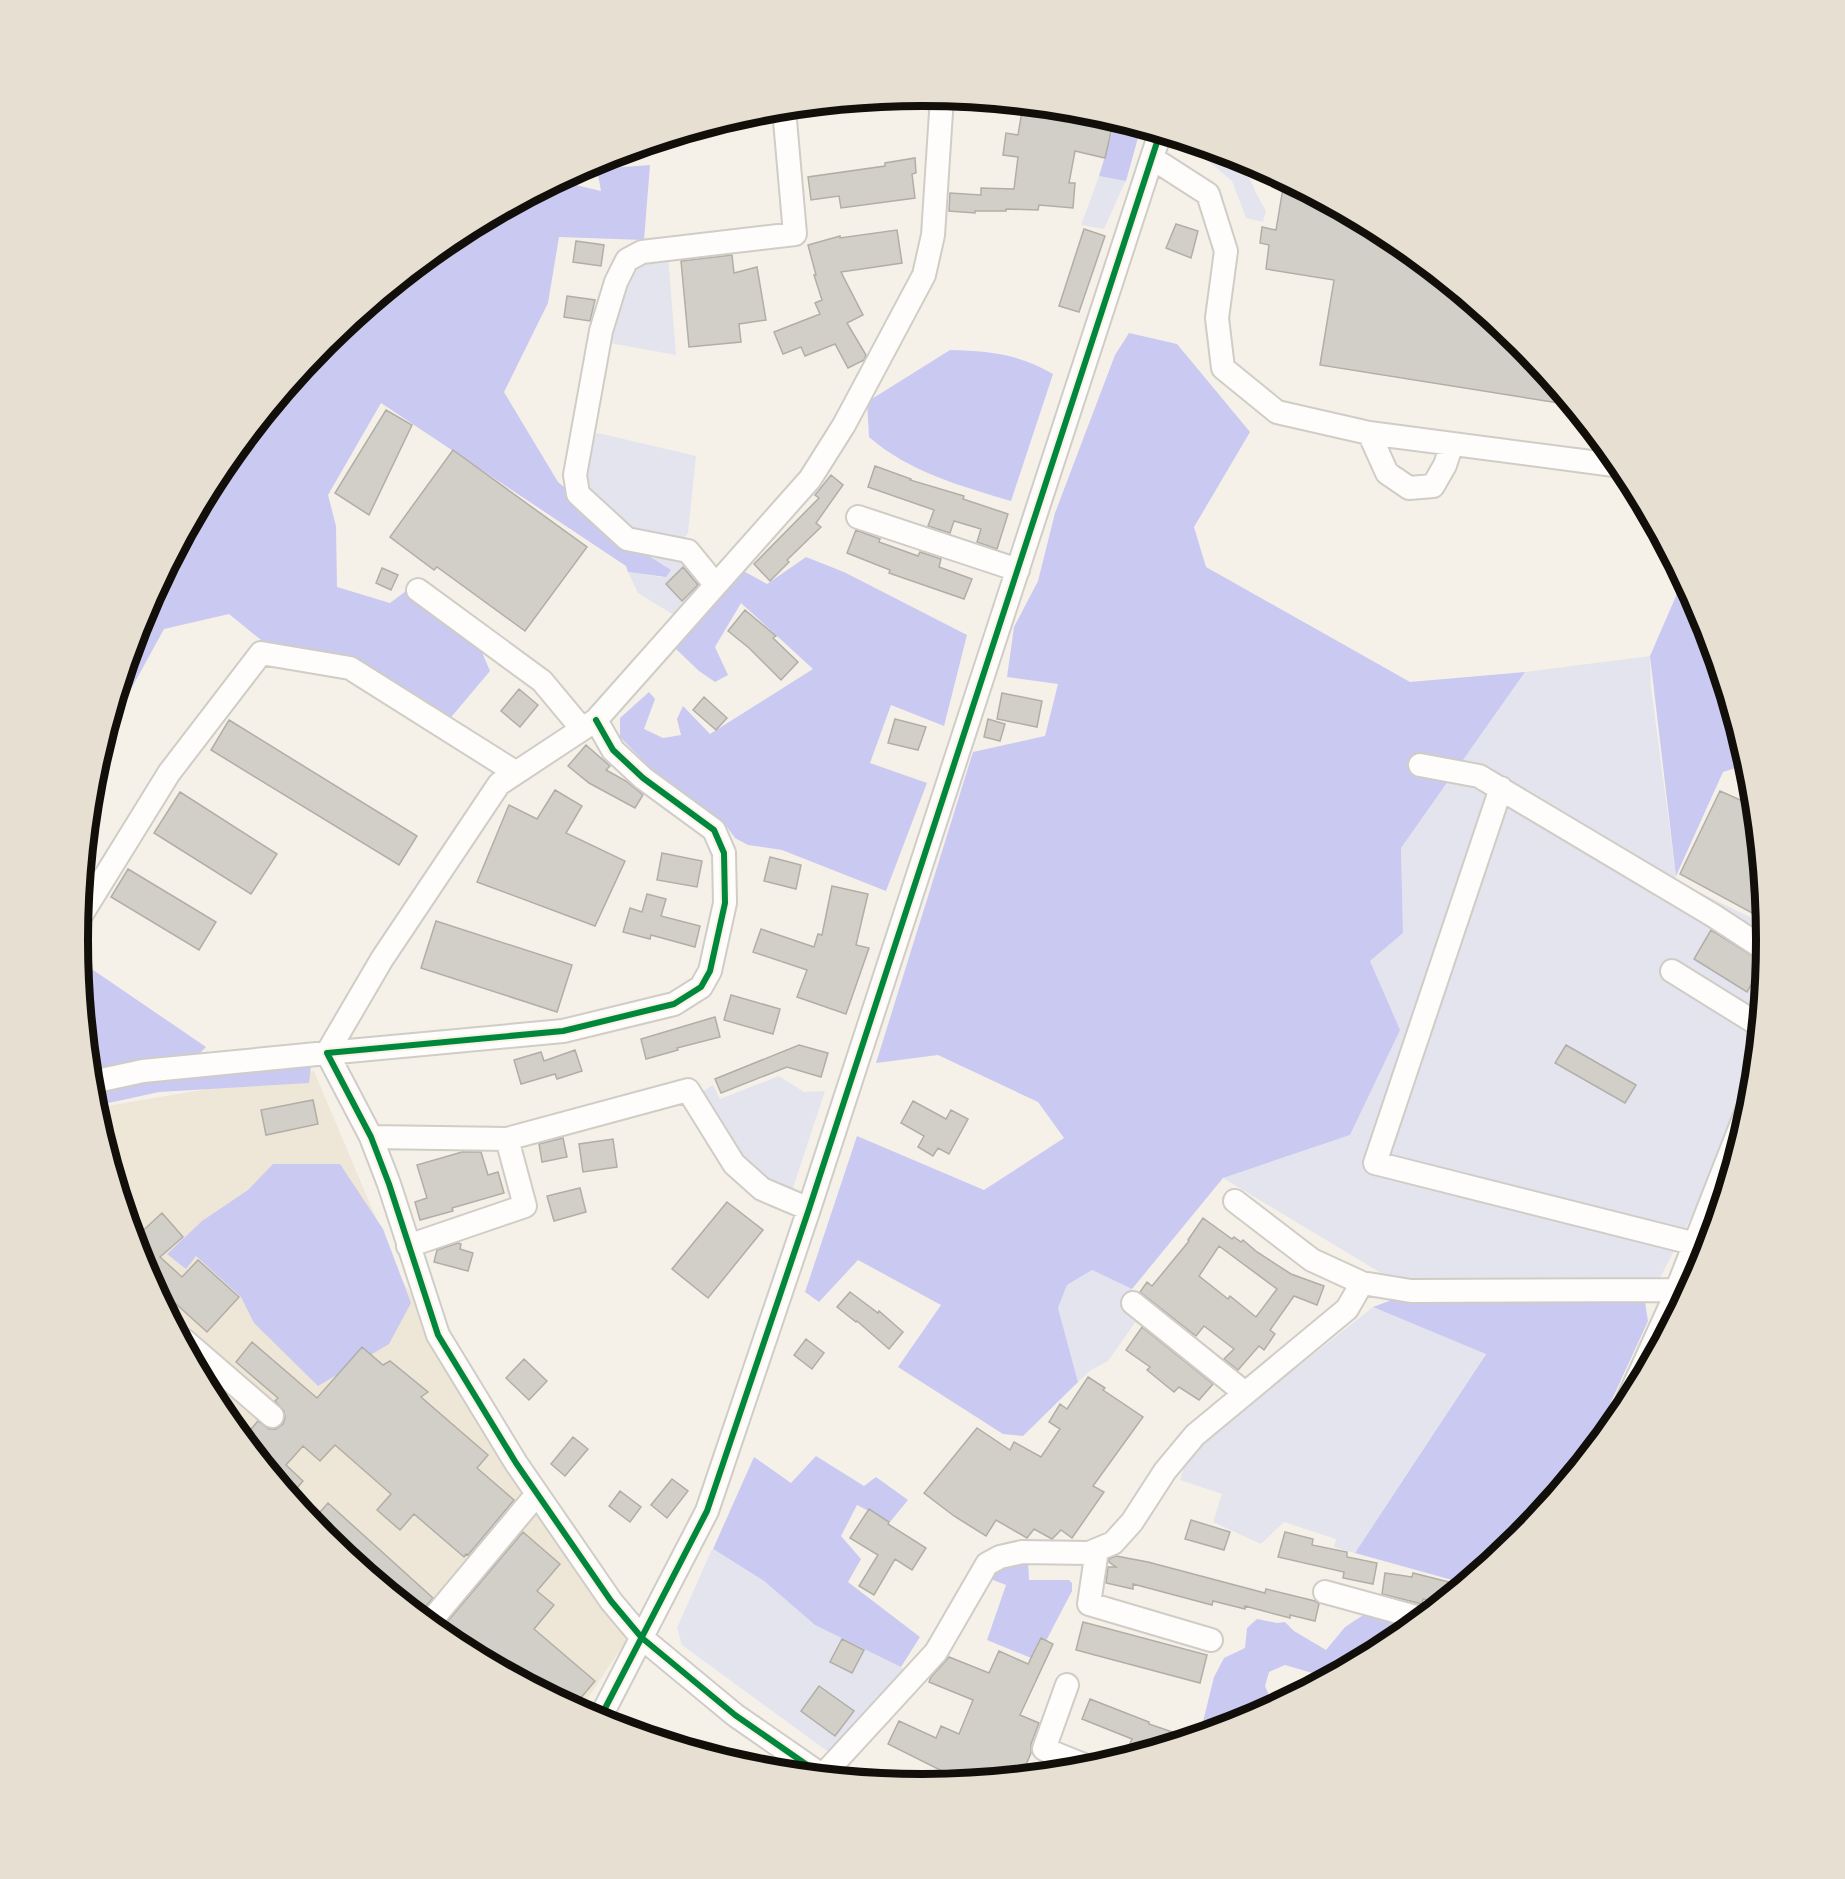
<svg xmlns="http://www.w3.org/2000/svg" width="1845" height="1879" viewBox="0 0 1845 1879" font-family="'Fira Sans Condensed',sans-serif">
<rect width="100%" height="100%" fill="#f5f1e8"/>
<path fill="#eee7d7" d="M314 1071 403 1282 634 1629 580 1710 453 1641 325 1536 220 1408 142 1262 95 1108Z"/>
<path fill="#e4e4ef" d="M1183 140 1241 158 1256 193 1266 211 1263 222 1246 218 1232 181Z
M1099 176 1126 180 1104 229 1081 225Z
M642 252 668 255 676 355 599 341Z
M598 433 696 456 688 533 681 542 627 529 583 487 587 438Z
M624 538 688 556 708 581 677 617 638 593 628 572 661 577 667 568Z
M1650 656 1651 687 1676 876 1674 880 1766 925 1767 940 1751 1099 1654 1290 1411 1291 1223 1178 1350 1135 1399 1030 1370 961 1403 933 1401 848 1525 672Z
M779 1076 804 1092 825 1091 792 1191 762 1177 739 1154 702 1092 713 1085 720 1099Z
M1092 1270 1132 1289 1129 1304 1139 1317 1108 1361 1091 1370 1078 1382 1058 1308 1067 1285Z
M1373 1307 1486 1353 1355 1553 1334 1547 1336 1539 1284 1522 1261 1544 1213 1522 1222 1494 1180 1480 1189 1453Z
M712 1549 764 1581 815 1625 901 1667 913 1677 838 1759 682 1645 677 1628Z"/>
<path fill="#cac9f2" d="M1116 120 1141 127 1126 181 1099 176Z
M650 165 644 240 559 237 548 303 504 392 558 482 638 549 671 570 666 577 628 572 626 566 381 403 328 495 336 526 337 587 390 603 410 588 481 650 490 671 447 722 266 644 229 614 164 629 107 733 142 616 221 470 326 342 454 237 559 181 601 191 597 169Z
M1129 333 1177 344 1250 432 1194 527 1206 567 1410 682 1525 672 1401 848 1403 933 1370 961 1400 1030 1350 1135 1223 1178 1132 1289 1092 1270 1067 1285 1058 1308 1078 1382 1023 1436 1003 1434 898 1367 941 1305 858 1260 819 1302 805 1292 857 1136 984 1190 1064 1138 1038 1102 938 1055 876 1063 973 752 1045 736 1058 684 1007 677 1014 627 1038 581 1055 513 1115 355Z
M950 350C989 351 1019 354 1053 374L1011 501C961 486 909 472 869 437L867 402Z
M806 557 844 572 967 635 944 726 891 705 870 763 927 783 886 891 782 850 748 845 735 838 724 823 670 788 620 737V718L649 692 655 699 644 729 663 738 681 735 677 719 683 706 710 734 813 669 741 603 715 647 728 675 715 682 699 671 676 649 736 567 767 584Z
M1677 567 1703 617 1748 764 1723 772 1676 876 1650 656 1676 596Z
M80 961 206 1047 200 1053 91 1075Z
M311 1066 309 1083 159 1092 95 1106 93 1092 130 1084Z
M273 1164H340L383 1229 411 1303 389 1344 318 1386 254 1323 241 1297 196 1256 186 1269 167 1254 202 1221 248 1190Z
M1405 1295 1645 1302 1648 1321 1587 1454 1519 1537 1463 1583 1355 1553 1486 1354 1373 1307Z
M816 1456 864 1486 876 1477 908 1500 890 1522 857 1505 841 1536 861 1559 848 1582 920 1637 901 1667 815 1625 764 1581 713 1549 754 1457 791 1483Z
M1028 1561 1029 1580H1069L1072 1583V1591L1036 1660 987 1640 1006 1585 988 1578 1000 1564Z
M1368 1612 1410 1626 1391 1642 1326 1677 1285 1665 1269 1672 1265 1686 1273 1705 1245 1720 1204 1732 1201 1730 1214 1677 1224 1658 1245 1648 1247 1628 1257 1619 1277 1623 1285 1622 1294 1631 1326 1650 1345 1627Z"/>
<path fill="#d2cfc8" stroke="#b1aea7" stroke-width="1.5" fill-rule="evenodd" d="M1023 105 1088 111 1114 119 1105 158 1075 151 1069 183H1075L1073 208 1039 205 1038 210 1006 209V211H975V213L949 211 950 193 981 195V188L1014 189 1018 157 1003 155 1006 133 1018 135Z
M915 158 916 173 912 174 915 198 841 208 839 196 811 200 808 177 885 166V163Z
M1283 188 1305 191 1392 238 1520 343 1571 405 1320 365 1334 280 1266 269 1269 245 1260 243 1262 227 1276 230Z
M1176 224 1198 231 1191 258 1166 248Z
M1084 229 1105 236 1079 312 1059 306Z
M897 230 902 263 841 272 863 315 847 323 866 355 864 360 848 368 835 344 805 356 801 347 783 354 774 332 820 314 815 303 822 300 814 275H816L808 245 840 236V238Z
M576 241 604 245 601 266 573 262Z
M732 255 734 273 757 267 766 320 739 324 741 342 689 347 681 261Z
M567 296 595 300 590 321 564 317Z
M386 410 412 425 369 515 335 493Z
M453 450 587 547 525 631 437 567 434 570 390 537Z
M875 466 911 479 910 480 964 496 963 499 1008 514 997 549 977 542 981 529 954 521 950 533 928 526 934 510 868 487Z
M831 475 843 485 816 523 821 527 787 560 789 562 770 581 754 564 819 498 815 495Z
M856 530 880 539 879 542 918 556 920 552 941 559 939 567 972 579 964 599 889 573 890 570 847 553Z
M683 567 698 585 682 601 666 584Z
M382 568 398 575 391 590 376 583Z
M745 610 776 636 773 638 798 662 781 680 749 648 728 631Z
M519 689 538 705 520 727 501 711Z
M1002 693 1042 701 1037 727 997 719Z
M704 697 727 718 716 730 693 710Z
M895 719 926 727 918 750 888 743Z
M988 719 1005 724 1000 741 984 737Z
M229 720 417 836 399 865 211 750Z
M586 745 610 766 606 770 626 781 643 795 635 808 589 783 568 766Z
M555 790 582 806 566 833 625 861 595 926 477 882 509 805 537 819Z
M1720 791 1754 806 1765 920 1680 874Z
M180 792 277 854 251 894 154 833Z
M662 853 702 861 697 887 657 880Z
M770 857 801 865 796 889 764 881Z
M128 869 216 922 199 950 111 897Z
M832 886 868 894 856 945 869 948 846 1014 797 997 807 970 753 952 761 929 814 947 818 934 822 935Z
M647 894 666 899 661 916 700 926 695 947 651 935 650 939 623 932 630 908 642 912Z
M436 921 572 965 557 1012 421 968Z
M1711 930 1764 963 1747 992 1694 959Z
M731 995 780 1009 773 1034 724 1020Z
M715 1017 720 1037 677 1048 678 1050 646 1059 641 1039Z
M799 1045 828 1053 821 1077 787 1067 721 1093 715 1079Z
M1566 1045 1636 1085 1625 1103 1555 1063Z
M575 1050 582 1071 557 1079 555 1074 521 1084 514 1060 541 1052 544 1061Z
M313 1100 318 1124 266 1135 261 1110Z
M913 1101 946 1119 951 1110 968 1119 949 1154 938 1148 933 1156 918 1147 924 1136 901 1123Z
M563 1138 567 1157 542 1162 539 1144Z
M613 1139 617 1167 583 1172 579 1144Z
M462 1152H481L488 1175 498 1172 504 1193 452 1208 453 1211 420 1220 415 1202 427 1198 417 1165Z
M580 1188 586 1212 554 1221 547 1196Z
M727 1202 763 1230 708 1298 672 1269Z
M162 1213 183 1237 160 1257 182 1277 198 1260 239 1297 207 1332 153 1283 142 1262 135 1238Z
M1203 1218 1232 1239 1234 1237 1241 1242 1243 1240 1257 1252 1291 1274 1324 1286 1317 1305 1294 1296 1270 1330 1275 1334 1264 1350 1259 1346 1238 1370 1224 1359 1234 1349 1204 1326 1196 1336 1140 1292 1147 1282 1152 1286 1189 1241 1188 1240ZM1219 1246 1277 1289 1256 1317 1230 1296 1228 1299 1199 1276Z
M458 1243 461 1244 460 1249 473 1253 468 1271 434 1262 437 1250Z
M850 1292 878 1313 879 1311 903 1332 889 1349 857 1321 856 1322 837 1307Z
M1142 1327 1213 1384 1199 1400 1179 1387 1174 1392 1147 1370 1150 1367 1126 1350Z
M806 1339 824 1353 812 1369 794 1355Z
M252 1342 317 1398 362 1347 383 1365 390 1361 428 1392 421 1397 488 1455 477 1468 514 1500 468 1555 466 1554 464 1557 414 1514 400 1530 377 1510 391 1494 335 1445 320 1461 303 1446 286 1465 303 1481 291 1495 244 1437 258 1421 269 1429H276L283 1424 285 1418 284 1411 275 1401 278 1398 236 1362Z
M524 1359 547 1381 529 1400 506 1378Z
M1088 1377 1105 1388 1103 1390 1143 1417 1093 1486 1104 1492 1072 1538 1061 1530 1052 1539 1034 1529 1027 1538 996 1520 986 1536 954 1516 924 1493 977 1428 1010 1450 1014 1442 1041 1457 1060 1429 1049 1422 1060 1404 1067 1409Z
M573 1437 588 1449 565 1476 551 1464Z
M672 1479 688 1491 667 1518 651 1505Z
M620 1491 641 1507 630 1522 609 1506Z
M328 1503 433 1598 419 1614 325 1536 312 1521Z
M869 1509 889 1522 888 1524 926 1548 912 1570 895 1559 874 1595 859 1586 878 1555 850 1538Z
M1191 1520 1230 1532 1224 1550 1185 1539Z
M523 1532 560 1564 537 1591 554 1605 534 1629 595 1681 574 1706 464 1647 442 1628Z
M1285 1532 1313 1539 1312 1545 1347 1552V1557L1377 1563 1373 1584 1343 1578 1344 1572 1278 1557Z
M1116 1556 1148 1562 1265 1593 1266 1589 1315 1601 1319 1604 1315 1621 1290 1615V1618L1245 1606V1609L1213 1601 1212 1605 1133 1584V1589L1106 1583 1108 1567H1116L1109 1562V1559Z
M1385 1573 1412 1577 1413 1573 1461 1585 1440 1602 1423 1599 1422 1604 1382 1594Z
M1083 1622 1207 1655 1200 1683 1076 1650Z
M1041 1638 1053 1644 1020 1715 1039 1723 1031 1744V1753L1022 1774 960 1780 888 1744 899 1721 936 1738 941 1726 959 1734 973 1700 929 1682 931 1677 949 1657 989 1673 999 1651 1028 1664Z
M842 1639 864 1650 852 1673 830 1662Z
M819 1686 854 1711 835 1736 801 1711Z
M1090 1699 1149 1722V1724L1187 1737 1124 1757 1132 1739 1082 1719Z"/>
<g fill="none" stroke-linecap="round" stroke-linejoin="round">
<defs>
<path id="minor" d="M1152 158 1208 194 1226 251 1217 318 1223 368 1277 412 1369 433 1614 465 1615 459
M1369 433 1387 473 1409 488 1433 486 1445 465 1452 444
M858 517 1018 570
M715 584 688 551 627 539 578 494 575 475 601 331 616 282 627 260 642 252 795 234 784 109
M418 590 542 681 582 729
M596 720 613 750 643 778 714 830 724 853 725 903 710 971 701 987 674 1004 563 1031 327 1053 371 1137 389 1184 438 1335 516 1463 611 1601 642 1638 735 1715 820 1774
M1420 765 1479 776 1714 916 1766 950
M1501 788 1375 1163 1696 1244
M80 917 169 773 261 653 350 668 515 772
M1672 971 1759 1025
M92 1082 143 1071 327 1053 382 959 499 784 596 720 810 479 844 425 924 275 933 235 942 97
M371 1137 507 1139 688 1090 734 1164 762 1189 809 1209
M1235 1201 1312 1260 1362 1283 1411 1291 1677 1290
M408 1246 525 1206 507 1139
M1133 1303 1245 1393
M184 1340 272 1416
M1622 1412 1670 1307 1751 1100
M1097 1550 1089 1604 1211 1640
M1325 1592 1420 1618
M430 1622 537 1494
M1067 1685 1044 1749 1089 1767
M599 1720 707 1511 809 1209 1160 133
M824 1774 936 1652 987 1564 1000 1557 1022 1552 1089 1553 1113 1543 1132 1522 1165 1471 1195 1435 1347 1309 1362 1283"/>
</defs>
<use href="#minor" stroke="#d0cdc6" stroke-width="26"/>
<use href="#minor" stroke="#fefdfc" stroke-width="22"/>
<defs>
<path id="cycleway" d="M596 720 613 750 643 778 714 830 724 853 725 903 710 971 701 987 674 1004 563 1031 327 1053 371 1137 389 1184 438 1335 516 1463 611 1601 642 1638 735 1715 820 1774
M599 1720 707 1511 809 1209 1160 133"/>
</defs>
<use href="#cycleway" stroke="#faf2e3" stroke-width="10"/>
<use href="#cycleway" stroke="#00873e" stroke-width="6"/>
</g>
<path d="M0 0H1845V1879H0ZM88 940a834 834 0 1 1 1668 0a834 834 0 1 1-1668 0Z" fill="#e7e0d2" fill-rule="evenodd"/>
<path fill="none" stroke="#120f0a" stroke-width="8" d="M88 940a834 834 0 1 1 1668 0a834 834 0 1 1-1668 0Z"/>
</svg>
